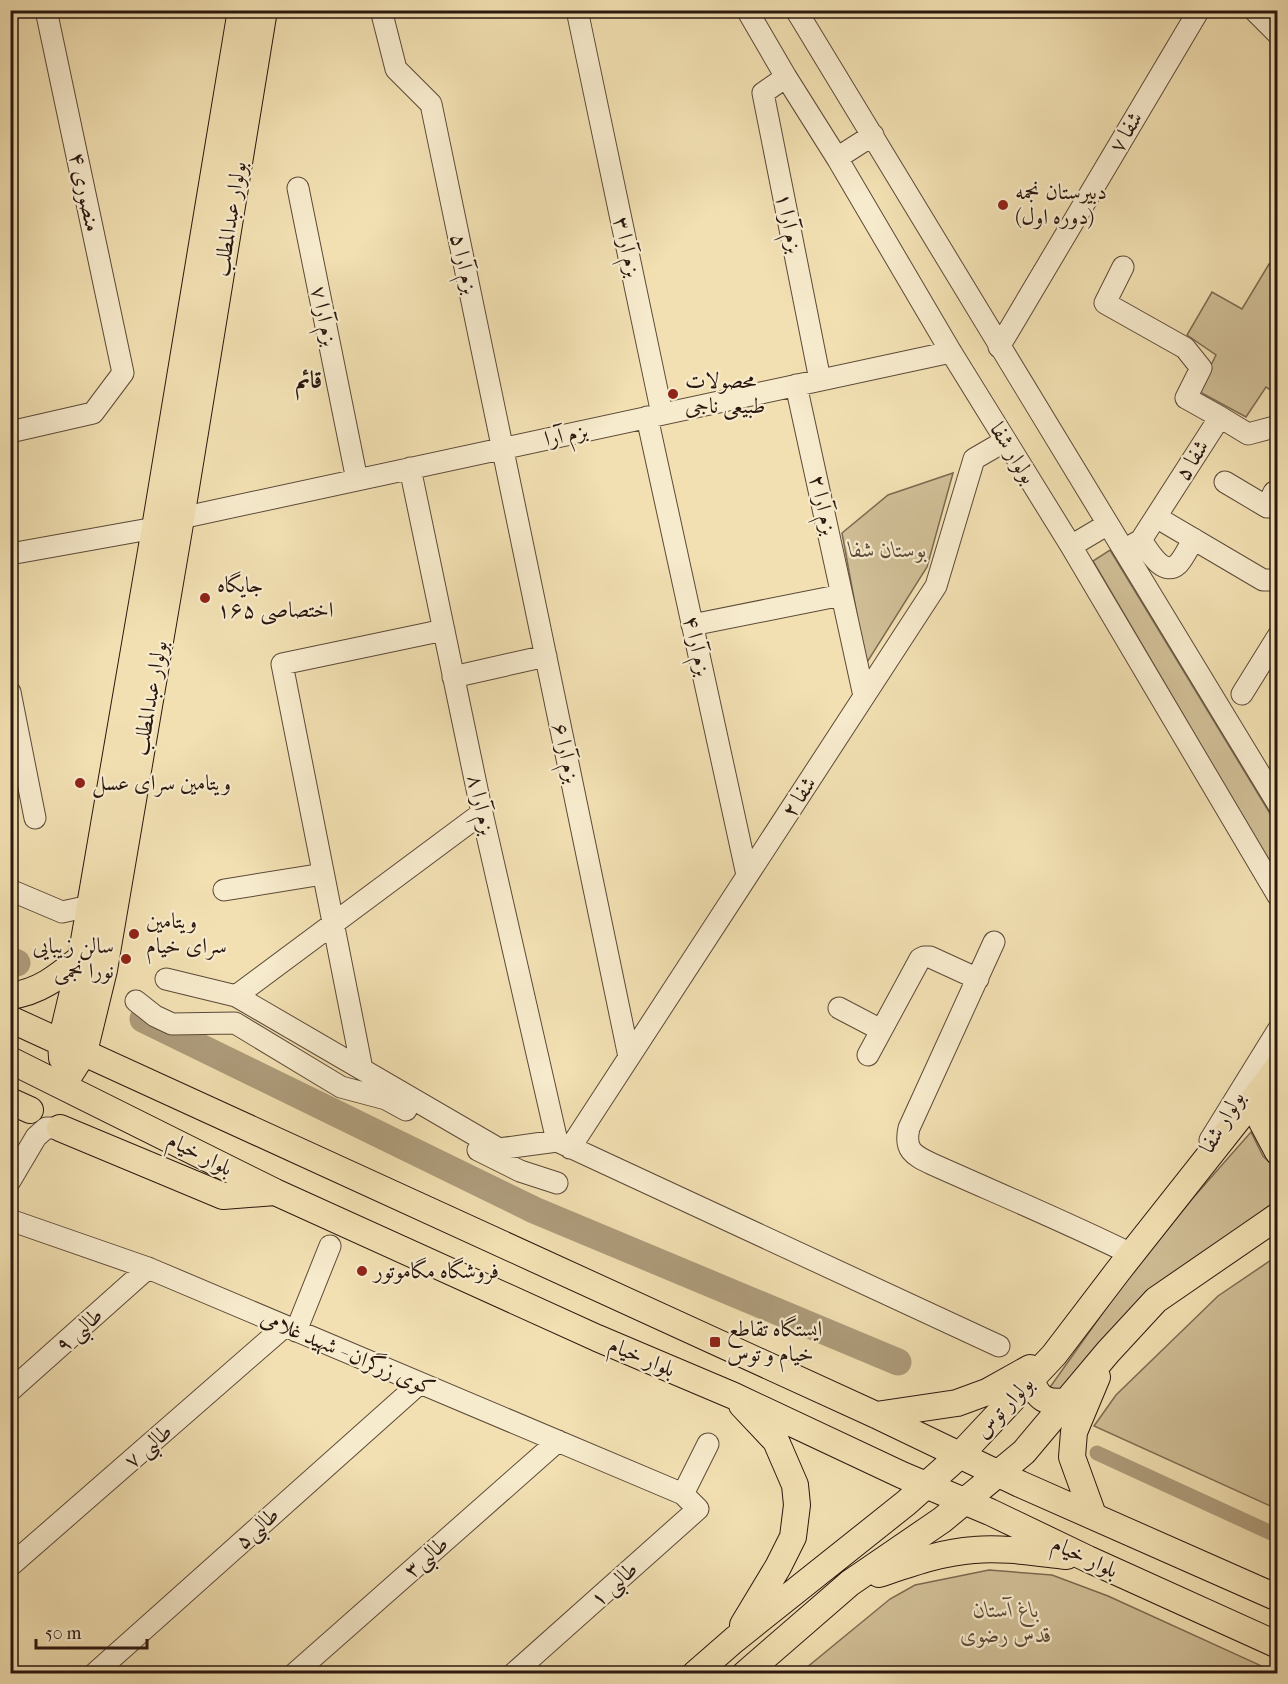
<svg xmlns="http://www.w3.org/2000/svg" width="1288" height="1684" viewBox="0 0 1288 1684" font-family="'IM FELL French Canon',Amiri,serif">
<rect width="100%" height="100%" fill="#f2e0b2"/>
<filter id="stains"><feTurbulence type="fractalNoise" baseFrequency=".00333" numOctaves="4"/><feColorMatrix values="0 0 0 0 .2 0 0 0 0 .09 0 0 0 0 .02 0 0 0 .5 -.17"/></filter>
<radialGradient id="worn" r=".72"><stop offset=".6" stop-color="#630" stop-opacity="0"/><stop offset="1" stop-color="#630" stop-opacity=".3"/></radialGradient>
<path fill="#d0be96" stroke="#7d6a52" stroke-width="1.5" d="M1269 264 1277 269V394L1266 387 1246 417 1198 391 1216 355 1187 335 1212 292 1242 309Z
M953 473 927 567 866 664 842 533 888 495Z
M1110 550 1277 825V875L1093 561Z
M1251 1132 1263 1156 1277 1170V1200L1219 1242 1059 1396 1048 1390 1124 1283 1192 1199Z
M1277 1256V1509L1094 1426 1116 1395 1218 1296Z
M989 1570 1052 1575 1108 1596 1277 1673H800L890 1599 915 1585Z"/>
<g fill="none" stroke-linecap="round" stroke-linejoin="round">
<path stroke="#ae9c7b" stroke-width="15" d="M1097 1453 1278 1536"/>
<path stroke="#ae9c7b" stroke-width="27" d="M10 960 17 963
M143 1019 534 1210 898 1362"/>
<defs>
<path id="minor" d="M381 10 396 69 431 104 629 1057
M577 10 662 414
M747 10 786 77 837 158 951 352 1071 546 1278 896
M796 10 1278 804
M1254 10 1278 34
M786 77 763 93 820 380
M837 158 873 135
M298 188 357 480
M1123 267 1105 303 1185 348 1201 368 1186 398 1220 417
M999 347 1199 10
M796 385 864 696
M647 417 747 875
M10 432 93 413 123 373 46 10
M410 468 482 813 557 1141
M1225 482 1267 507 1274 492 1278 495
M1156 517 1263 580H1278
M1141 540C1148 550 1163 578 1178 564 1184 558 1189 546 1194 539
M1071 546 1108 524
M1124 550 1141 540 1220 417 1248 434 1278 426
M10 554 155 528 181 518 951 352
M692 625 842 595
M453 677 546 656
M10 692 35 818
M1242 694 1278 636
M10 890 62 912 90 906
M224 890 323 874
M994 942 909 1128C904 1150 913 1155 932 1164 999 1194 1066 1222 1131 1254
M166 979 236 996 499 1149 557 1141 999 1346
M236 996 482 813
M136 1001 155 1016 172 1024 235 1023 341 1087 386 1099 406 1110
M839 1008 881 1030
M868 1055 920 959 924 957H930L978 979
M362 1069 282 664 444 630
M1210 1140 1278 1030
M570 1148 936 586 974 459 1005 441
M478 1150 520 1171 557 1183
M10 1181 36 1137 46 1128H60
M10 1220 148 1268 683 1494 698 1509 513 1674
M296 1331 330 1246
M10 1391 148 1268
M683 1494 708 1444
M10 1566 285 1326
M94 1674 420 1383
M294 1674 558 1441"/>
<path id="major" d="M10 996C40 992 59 976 81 958
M10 1019 876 1415 1020 1484 1278 1598
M62 1058 61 1042 81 958 90 906 155 528 241 10
M10 1060 275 1192 597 1338 734 1396 902 1475 990 1512 1088 1559 1278 1645
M63 1085 84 1052 104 970 181 518 264 10
M1261 1090 1262 1122 1278 1152
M10 1101 30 1110
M60 1128 223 1196 275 1192
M1031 1378C1037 1399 1046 1404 1068 1401
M742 1405 776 1441 795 1485 797 1505 793 1537 778 1567 743 1625
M876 1415 957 1403 987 1392 1030 1368
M1093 1515 1072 1457 1074 1432 1097 1377
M879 1574C909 1564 942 1552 974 1550 1003 1547 1038 1553 1067 1556
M695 1674 734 1640 906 1503 960 1455 1054 1355 1118 1271 1261 1090 1278 1067
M745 1674 850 1583 942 1520 1024 1452 1108 1352 1156 1300 1278 1216"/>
</defs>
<use href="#minor" stroke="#5c4938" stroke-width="23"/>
<use href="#major" stroke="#2a170f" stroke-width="28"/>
<use href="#minor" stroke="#f7ebcd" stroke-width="21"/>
<use href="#major" stroke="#f2e0b2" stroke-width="26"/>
</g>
<g fill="#8f2418" stroke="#f7ebcd" stroke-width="2">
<circle cx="1003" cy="205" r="6"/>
<circle cx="673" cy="394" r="6"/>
<circle cx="205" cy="598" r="6"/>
<circle cx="80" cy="783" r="6"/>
<circle cx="134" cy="934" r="6"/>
<circle cx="126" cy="959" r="6"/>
<circle cx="362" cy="1271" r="6"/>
<rect x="709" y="1336" width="12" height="12" rx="3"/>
</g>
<g text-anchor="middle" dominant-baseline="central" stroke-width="4.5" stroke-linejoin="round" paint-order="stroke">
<g font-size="22" fill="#2a170f" stroke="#f7ebcd">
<text transform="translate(1126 132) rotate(-59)">شفا ۷</text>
<text transform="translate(85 192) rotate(78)">منصوری ۴</text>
<text transform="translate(230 219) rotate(-81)">بولوار عبدالمطلب</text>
<text transform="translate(789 223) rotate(79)">بزم آرا ۱</text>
<text transform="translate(627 247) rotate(78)">بزم آرا ۳</text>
<text transform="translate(464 264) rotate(78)">بزم آرا ۵</text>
<text transform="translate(324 316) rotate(79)">بزم آرا ۷</text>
<text transform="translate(566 435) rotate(-12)">بزم آرا</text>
<text transform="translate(1013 453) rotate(58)">بولوار شفا</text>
<text transform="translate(1192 460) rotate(-58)">شفا ۵</text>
<text transform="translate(823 505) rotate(78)">بزم آرا ۲</text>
<text transform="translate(697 646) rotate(78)">بزم آرا ۴</text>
<text transform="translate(150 698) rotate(-80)">بولوار عبدالمطلب</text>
<text transform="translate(566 753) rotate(78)">بزم آرا ۶</text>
<text transform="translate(799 797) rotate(-57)">شفا ۲</text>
<text transform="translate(481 805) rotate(78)">بزم آرا ۸</text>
<text transform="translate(1222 1122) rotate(-60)">بولوار شفا</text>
<text transform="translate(200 1154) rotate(27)">بلوار خیام</text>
<text transform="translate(79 1330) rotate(-42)">طالبی ۹</text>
<text transform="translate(348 1353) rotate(23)">کوی زرگران - شهید غلامی</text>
<text transform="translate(642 1357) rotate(23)">بلوار خیام</text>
<text transform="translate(1004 1407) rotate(-47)">بولوار توس</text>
<text transform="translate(148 1446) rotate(-41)">طالبی ۷</text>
<text transform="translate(257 1528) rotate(-42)">طالبی۵</text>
<text transform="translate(426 1557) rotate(-41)">طالبی۳</text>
<text transform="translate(1085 1557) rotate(25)">بلوار خیام</text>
<text transform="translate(614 1584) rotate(-42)">طالبی ۱</text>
</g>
<g font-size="22" fill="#2a170f" stroke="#f7ebcd" text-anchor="start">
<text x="1015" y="192">دبیرستان نجمه<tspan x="1015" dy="25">(دوره اول)</tspan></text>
<text x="685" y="381">محصولات<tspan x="685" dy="25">طبیعی ناجی</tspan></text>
<text x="217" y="585">جایگاه<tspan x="217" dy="25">اختصاصی ۱۶۵</tspan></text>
<text x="92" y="783">ویتامین سرای عسل</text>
<text x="146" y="921">ویتامین<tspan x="146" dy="25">سرای خیام</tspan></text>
<text x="114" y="946" text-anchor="end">سالن زیبایی<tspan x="114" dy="25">نورا نجمی</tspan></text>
<text x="374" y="1271">فروشگاه مگاموتور</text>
<text x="727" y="1329">ایستگاه تقاطع<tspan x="727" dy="25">خیام و توس</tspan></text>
</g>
<g font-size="22" font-style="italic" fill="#5c4938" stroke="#f7ebcd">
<text x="888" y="550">بوستان شفا</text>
<text x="1006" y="1610">باغ آستان<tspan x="1006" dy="25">قدس رضوی</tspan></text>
</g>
<g font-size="24" font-weight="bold" fill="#2a170f" stroke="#f7ebcd">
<text x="309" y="380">قائم</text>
</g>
</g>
<rect width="1288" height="1684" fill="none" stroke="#f2e0b2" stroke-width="36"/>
<rect x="12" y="12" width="1264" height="1660" fill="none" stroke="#2a170f" stroke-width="3"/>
<rect x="18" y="18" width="1252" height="1648" fill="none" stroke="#2a170f" stroke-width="1.5"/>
<path d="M36 1639v9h111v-9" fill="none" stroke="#2a170f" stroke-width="3"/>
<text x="45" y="1639" font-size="18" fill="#2a170f" stroke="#f7ebcd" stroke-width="4.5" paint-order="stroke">50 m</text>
<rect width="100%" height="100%" filter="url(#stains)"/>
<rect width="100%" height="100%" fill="url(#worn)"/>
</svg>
